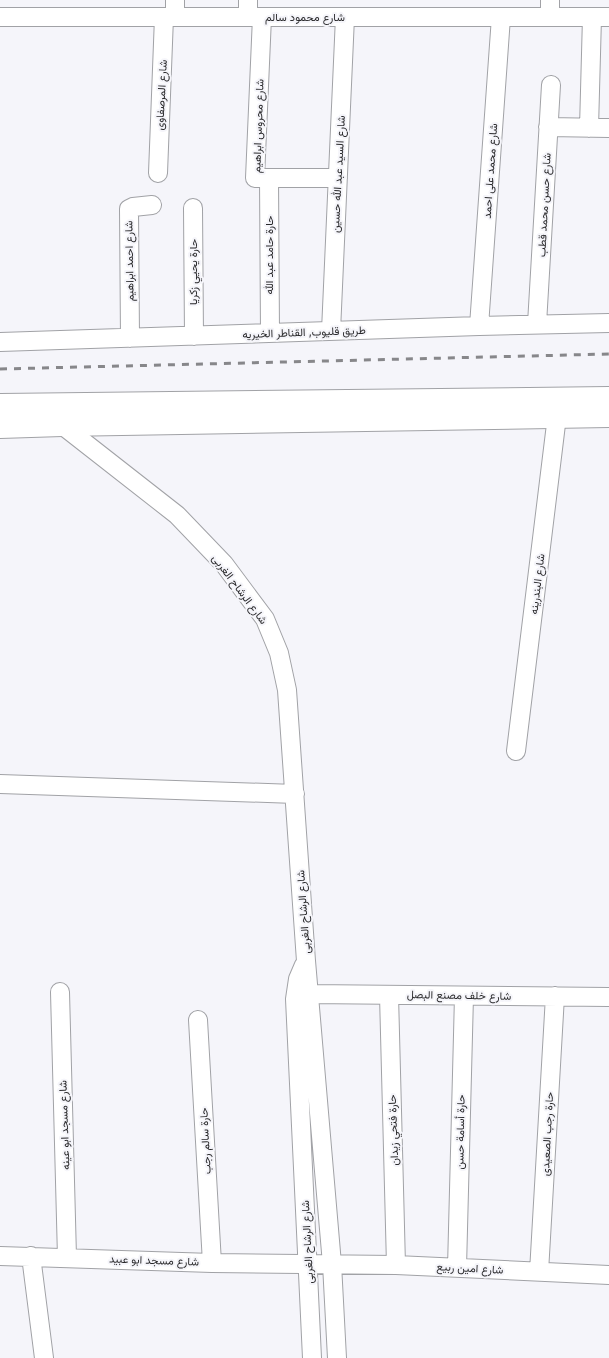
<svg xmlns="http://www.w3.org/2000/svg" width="609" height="1358" viewBox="0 0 609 1358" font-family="Inter,Vazirmatn,sans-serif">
<rect width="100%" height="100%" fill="#f5f5fa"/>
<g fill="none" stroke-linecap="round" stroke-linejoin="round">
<defs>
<path id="street" d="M0 17H609
M175 17V0
M248 17V0
M262 17 255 178H338
M550 17V0
M548 127 609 128
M589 128 592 17
M158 173 164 17
M269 178 270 333
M193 208 194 336
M537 324 551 85
M479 326 501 17
M331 331 345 17
M130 338 129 209 133 207 152 205
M0 342 479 326 609 323
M61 418 62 425 177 515 224 564 265 619 279 653 287 690 306 961 332 1264 337 1358
M516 751 557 416
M0 784 295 794
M304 965 298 979 295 999 312 1358
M60 992 67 1257
M309 994 609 997
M389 995 396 1265
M198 1020 212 1263
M0 1256 212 1263 396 1265 609 1275
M31 1256 44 1358
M457 1268 464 996
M539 1272 555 996"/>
<path id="secondary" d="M0 405 609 398
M0 427 62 425 609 416"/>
</defs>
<use href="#street" stroke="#a1a2a6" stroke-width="20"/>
<use href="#secondary" stroke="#a1a2a6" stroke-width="24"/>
<use href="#street" stroke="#fff" stroke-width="18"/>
<use href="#secondary" stroke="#fff" stroke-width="22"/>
<path stroke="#87878a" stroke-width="3" stroke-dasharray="7 7" stroke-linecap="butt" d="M0 369 609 354"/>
</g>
<g text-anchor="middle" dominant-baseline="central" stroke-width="4" stroke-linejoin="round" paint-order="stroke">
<g font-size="11" fill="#2a2a2c" stroke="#f5f5fa">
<text x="305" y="17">شارع محمود سالم</text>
<text transform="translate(161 95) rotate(-87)">شارع المرصفاوى</text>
<text transform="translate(258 126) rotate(-88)">شارع محروس ابراهيم</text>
<text transform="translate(490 171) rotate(-86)">شارع محمد على احمد</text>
<text transform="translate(338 174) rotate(-87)">شارع السيد عبد الله حسين</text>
<text transform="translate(544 205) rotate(-87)">شارع حسن محمد قطب</text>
<text transform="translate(269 255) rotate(-90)">حارة حامد عبد الله</text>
<text transform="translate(129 261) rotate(-91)">شارع احمد ابراهيم</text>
<text transform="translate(193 272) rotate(-90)">حارة يحيي زكريا</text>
<text transform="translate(304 332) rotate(-2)">طريق قليوب, القناطر الخيريه</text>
<text transform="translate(537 584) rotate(-83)">شارع البندرينه</text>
<text transform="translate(240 589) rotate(53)">شارع الرشاح الغربى</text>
<text transform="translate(303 912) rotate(-94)">شارع الرشاح الغربى</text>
<text transform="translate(459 995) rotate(1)">شارع خلف مصنع البصل</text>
<text transform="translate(64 1125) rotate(-92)">شارع مسجد ابو عينه</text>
<text transform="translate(393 1130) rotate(-92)">حارة فتحي زيدان</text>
<text transform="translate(460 1132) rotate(-89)">حارة أسامة حسن</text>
<text transform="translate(547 1134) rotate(-87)">حارة رجب الصعيدى</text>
<text transform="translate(205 1141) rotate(-93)">حارة سالم رجب</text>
<text transform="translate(307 1242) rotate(-93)">شارع الرشاح الغربى</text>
<text transform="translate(154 1260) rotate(2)">شارع مسجد ابو عبيد</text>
<text transform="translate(470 1268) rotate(3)">شارع امين ربيع</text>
</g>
</g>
</svg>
